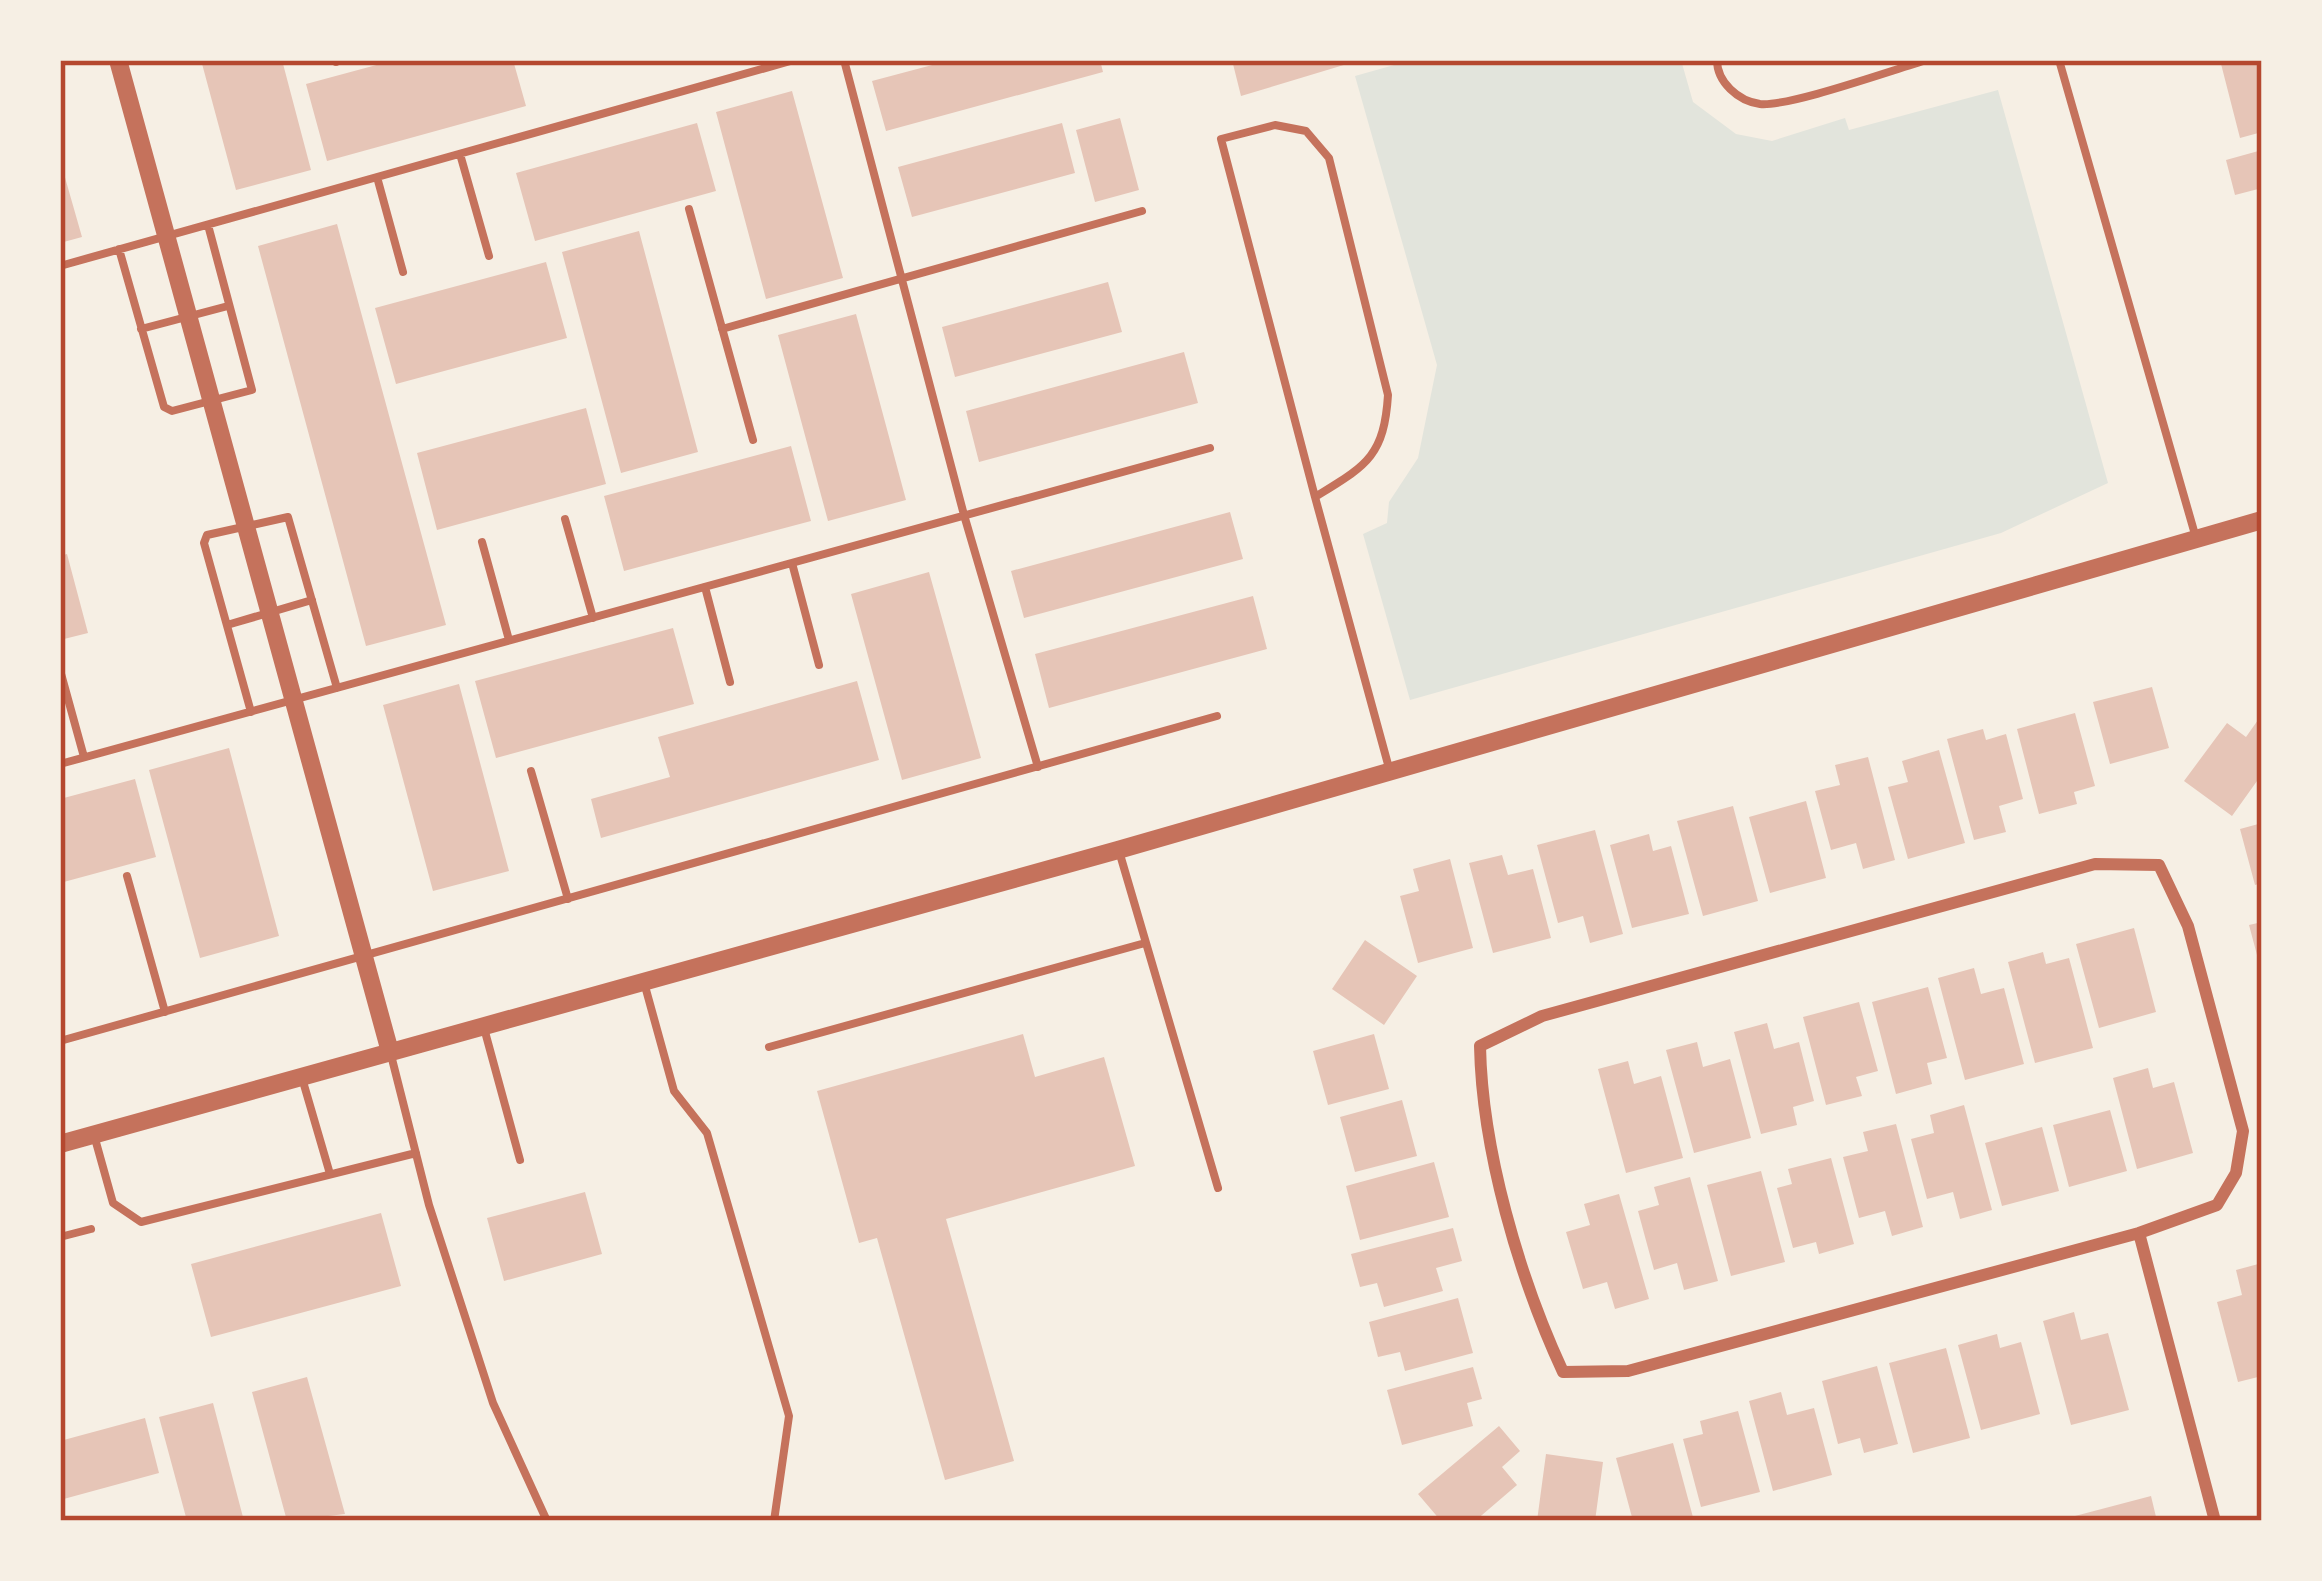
<svg xmlns="http://www.w3.org/2000/svg" width="2322" height="1581" viewBox="0 0 2322 1581" font-family="Mulish,sans-serif">
<rect width="100%" height="100%" fill="#f6efe4"/>
<path fill="#e2e4dc" d="M1412 60H1681L1693 102 1736 134 1772 141 1845 118 1849 130 1998 90 2108 483 2001 533 1410 700 1363 534 1387 523 1389 502 1418 458 1437 365 1355 76Z"/>
<path fill="#e6c5b7" d="M201 60H282L311 170 236 190Z
M395 60H513L526 106 327 161 306 84Z
M951 60H1100L1103 72 886 131 872 81Z
M1232 60H1357V61L1241 96Z
M2220 60H2262V132L2240 138Z
M792 91 843 278 766 299 716 112Z
M1120 118 1139 190 1095 202 1076 130Z
M697 123 716 191 535 241 516 173Z
M1062 123 1075 173 912 217 898 167Z
M2262 150V188L2235 195 2226 160Z
M60 160 82 237 60 243Z
M337 224 446 625 366 646 258 246Z
M639 231 698 452 621 473 562 252Z
M546 262 567 338 396 384 375 308Z
M1108 282 1122 332 955 377 942 327Z
M856 314 906 500 828 521 778 335Z
M1184 352 1198 403 979 462 966 411Z
M586 408 606 484 437 530 417 453Z
M791 446 811 521 624 571 604 496Z
M1230 512 1243 559 1024 618 1011 571Z
M67 554 88 633 60 640V556Z
M929 572 981 758 902 780 851 594Z
M1253 596 1267 649 1049 708 1035 654Z
M673 628 694 704 496 758 475 681Z
M857 681 879 760 601 838 591 799 670 777 658 737Z
M459 684 509 871 433 891 383 705Z
M2152 687 2169 748 2110 764 2093 702Z
M2075 713 2095 786 2074 792 2077 804 2039 814 2017 729Z
M2258 720 2262 774 2232 816 2184 781 2227 723 2246 737Z
M1983 729 1986 740 2006 734 2023 799 1999 806 2006 832 1974 840 1947 739Z
M229 748 279 936 200 958 149 770Z
M1939 750 1965 843 1908 859 1888 787 1908 782 1902 761Z
M1868 757 1895 860 1863 869 1856 843 1831 850 1815 791 1840 785 1835 765Z
M135 779 156 857 60 883V799Z
M1806 801 1826 878 1770 893 1749 817Z
M1733 806 1758 901 1703 916 1677 821Z
M2262 823V883L2255 885 2240 829Z
M1595 830 1623 934 1590 943 1583 916 1558 923 1537 845Z
M1649 834 1653 851 1671 846 1689 914 1632 928 1610 845Z
M1502 855 1508 875 1533 869 1551 938 1493 953 1469 863Z
M1450 859 1473 948 1418 963 1400 896 1419 891 1413 869Z
M2262 922V954L2257 955 2249 925Z
M2134 928 2156 1012 2099 1028 2076 944Z
M1365 940 1417 976 1384 1025 1332 989Z
M2043 952 2046 964 2069 958 2093 1048 2035 1063 2008 962Z
M1974 968 1981 994 2004 988 2024 1064 1965 1080 1938 978Z
M1928 987 1947 1058 1927 1063 1932 1084 1896 1094 1872 1002Z
M1859 1002 1878 1071 1856 1077 1862 1096 1826 1105 1803 1017Z
M1767 1023 1774 1049 1799 1042 1814 1101 1793 1107 1797 1125 1761 1134 1734 1032Z
M1023 1034 1035 1077 1104 1057 1135 1166 946 1219 1014 1461 945 1480 877 1238 859 1243 817 1091Z
M1374 1034 1389 1089 1328 1105 1313 1051Z
M1697 1042 1703 1067 1730 1059 1751 1138 1694 1153 1666 1050Z
M1628 1061 1634 1084 1661 1076 1683 1158 1626 1173 1598 1069Z
M2148 1068 2153 1088 2174 1082 2193 1153 2137 1169 2113 1078Z
M1402 1100 1417 1156 1355 1172 1340 1117Z
M1964 1105 1992 1210 1960 1219 1953 1192 1927 1199 1911 1139 1934 1133 1930 1115Z
M2110 1110 2127 1171 2069 1187 2053 1125Z
M1896 1124 1923 1227 1892 1236 1885 1211 1859 1218 1843 1157 1868 1151 1863 1132Z
M2042 1127 2059 1191 2002 1206 1985 1143Z
M1831 1158 1854 1244 1819 1254 1816 1242 1793 1248 1777 1188 1792 1184 1788 1169Z
M1434 1162 1449 1217 1360 1240 1346 1186Z
M1761 1171 1785 1262 1731 1276 1707 1185Z
M1690 1177 1718 1281 1684 1290 1677 1263 1654 1270 1638 1211 1659 1205 1654 1187Z
M585 1192 602 1254 504 1281 487 1218Z
M1619 1194 1649 1299 1615 1309 1607 1282 1583 1289 1566 1232 1590 1225 1584 1204Z
M381 1213 401 1286 211 1337 191 1264Z
M1453 1228 1462 1261 1436 1268 1443 1291 1384 1307 1377 1283 1360 1287 1351 1254Z
M2262 1263V1376L2238 1382 2217 1302 2242 1295 2236 1270Z
M1458 1298 1473 1353 1405 1371 1400 1352 1378 1357 1369 1322Z
M2074 1312 2081 1340 2108 1333 2129 1410 2071 1425 2043 1321Z
M1997 1334 2000 1348 2021 1342 2040 1414 1981 1430 1958 1345Z
M1946 1348 1970 1438 1913 1453 1889 1363Z
M1877 1366 1898 1444 1864 1453 1860 1438 1838 1444 1822 1381Z
M1473 1367 1482 1399 1467 1403 1473 1426 1402 1445 1387 1390Z
M307 1377 345 1514 287 1521 252 1392Z
M1781 1392 1787 1415 1814 1408 1832 1475 1773 1491 1749 1401Z
M213 1403 244 1521H187L159 1417Z
M1738 1411 1760 1492 1701 1507 1683 1439 1703 1434 1700 1421Z
M145 1418 159 1473 60 1500V1441Z
M1499 1426 1520 1451 1502 1467 1517 1485 1475 1521H1441L1418 1494Z
M1673 1443 1694 1521H1633L1616 1458Z
M1546 1454 1603 1462 1595 1521H1537Z
M2151 1496 2157 1521H2076L2075 1516Z"/>
<g fill="none" stroke-linecap="round" stroke-linejoin="round">
<path stroke="#c5725c" stroke-width="8" d="M336 60V62
M844 60 964 515 1038 767
M1717 60C1717 82 1738 101 1760 104 1789 107 1892 70 1927 60
M2059 60 2196 538
M1275 125 1306 131 1329 158 1388 395C1384 458 1365 466 1315 497L1221 139Z
M460 154 489 256
M377 177 403 272
M689 209 753 440
M119 249 164 407 172 411 252 390 208 225
M60 266 794 60
M141 329 228 306
M722 329 1142 211
M1315 497 1389 768
M565 519 593 618
M482 542 509 640
M792 563 819 665
M705 587 730 682
M227 625 312 600
M60 670 84 757
M251 712 204 543 207 535 288 517 337 688
M60 764 1210 448
M531 771 568 899
M1119 851 1218 1188
M127 876 165 1012
M645 986 674 1091 707 1133 789 1416 774 1521
M484 1028 520 1160
M60 1041 1217 716
M769 1047 1145 943
M391 1055 429 1205 493 1403 547 1521
M302 1078 330 1174
M94 1135 113 1203 141 1222 416 1153
M60 1237 91 1229"/>
<path stroke="#c5725c" stroke-width="12" d="M2095 864 2159 865 2188 926 2243 1131 2236 1173 2217 1205 2139 1233 1628 1371 1563 1372C1519 1277 1482 1150 1480 1046L1542 1016Z
M2139 1233 2215 1521"/>
<path stroke="#c5725c" stroke-width="18" d="M118 60 389 1048
M60 1144 1118 850 2262 520"/>
</g>
<rect width="2322" height="1581" fill="none" stroke="#f6efe4" stroke-width="126"/>
<rect x="63" y="63" width="2196" height="1455" fill="none" stroke="#b5482f" stroke-width="4.5"/>
</svg>
